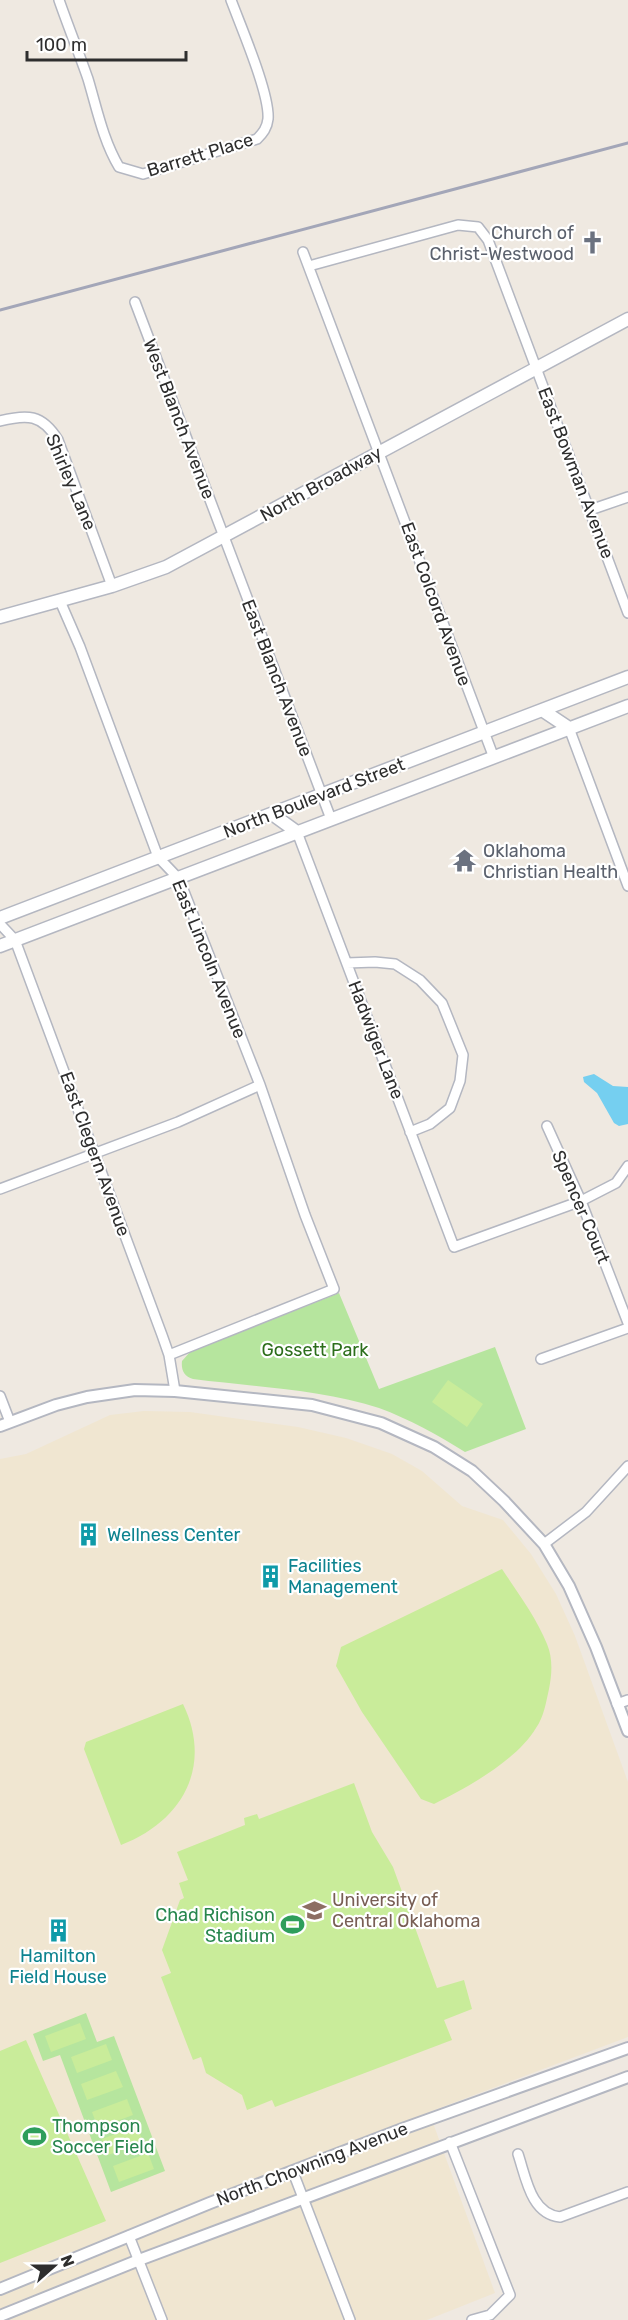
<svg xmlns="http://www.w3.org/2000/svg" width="628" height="2320" viewBox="0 0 628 2320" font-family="Rubik,sans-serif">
<rect width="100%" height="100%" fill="#efe9e1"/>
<path fill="#f0e6d1" d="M144 1411 190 1412 298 1427 346 1438 392 1454 422 1471 462 1506 503 1520 531 1554 556 1594 575 1636 628 1782V2037L429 2112 495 2293 427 2320H0V1459L26 1454 110 1415Z"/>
<path fill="#b6e59e" d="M339 1293 379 1389 495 1347 526 1429 465 1452C438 1435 409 1419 379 1408 320 1389 255 1387 193 1379 184 1376 181 1370 182 1361L190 1352Z
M86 2013 97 2042 114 2036 165 2171 111 2192 60 2055 43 2061 33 2034Z"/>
<path fill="#c9ec9a" d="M448 1380 483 1404 467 1427 432 1402Z
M502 1569C518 1593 536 1617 547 1644 553 1658 552 1674 549 1689 546 1702 544 1717 536 1728 517 1760 467 1788 434 1804L421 1799 362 1712 336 1666 341 1647Z
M183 1704C213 1766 183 1821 121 1845L84 1749 86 1742Z
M354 1783 372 1832 393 1867 437 1988 464 1980 472 2009 444 2020 452 2040 275 2107 272 2100 247 2110 242 2095 206 2073 201 2057 193 2060 161 1977 171 1973 162 1950 180 1900 184 1898 179 1883 188 1880 177 1852 245 1825 244 1818 257 1814 259 1819Z
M80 2023 86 2039 51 2052 45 2036Z
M26 2040 106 2221 0 2263V2051Z
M106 2044 112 2060 77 2073 71 2057Z
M116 2071 123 2087 87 2100 81 2084Z
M127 2099 133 2115 98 2128 92 2112Z
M137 2126 143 2142 108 2155 102 2139Z
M148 2153 154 2169 119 2182 113 2166Z"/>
<path fill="#75cff0" d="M594 1074 613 1086 628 1087V1124L619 1126 614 1123 597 1093 584 1082 583 1077Z"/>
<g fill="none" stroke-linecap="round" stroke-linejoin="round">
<defs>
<path id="minor" d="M59 0C68 26 79 53 88 79 97 109 103 140 119 167L143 174 257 139C263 133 267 128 268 119 270 94 241 27 231 0
M303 252 494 758
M309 266 458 225 478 227 488 240 628 613
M135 302 331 819
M0 421C27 414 42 414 58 440L112 586
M590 510 628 497
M60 601 80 647 158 857 179 879 260 1085 305 1215 334 1289 169 1355
M569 728 628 886
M297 832 454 1247 581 1201 616 1183 628 1166
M0 924 15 940 162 1335 169 1355 175 1391
M347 963 375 962 395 964 420 980 442 1003 463 1055 460 1081 450 1108 430 1124 410 1132
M547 1126 581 1201 628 1323
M0 1189 178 1122 260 1085
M541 1359 628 1328
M0 1396 10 1422
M544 1544 586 1512 628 1466
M617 1704 628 1700
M450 2142 510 2295 490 2315 472 2320
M518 2154C526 2178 531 2214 560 2217L628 2192
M293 2172 350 2320
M129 2236 162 2320"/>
<path id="tertiary" d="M0 1426 56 1405 87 1397 135 1390 175 1391 312 1405 381 1423 434 1447 472 1471 504 1501 544 1544 569 1586 596 1647 628 1731
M0 2289 210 2203 405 2128 628 2048
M0 2316 139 2260 628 2077"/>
<path id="secondary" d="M0 617 112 586 166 567 628 319
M542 710 569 728
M272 814 297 832
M0 918 628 677
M0 946 628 706"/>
</defs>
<use href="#minor" stroke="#b4b7c1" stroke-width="12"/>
<use href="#tertiary" stroke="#b4b7c1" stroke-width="14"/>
<use href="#secondary" stroke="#b4b7c1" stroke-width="15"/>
<use href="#minor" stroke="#fff" stroke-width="9"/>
<use href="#tertiary" stroke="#fff" stroke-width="10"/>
<use href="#secondary" stroke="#fff" stroke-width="12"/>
<path stroke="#a3a6b8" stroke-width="3" d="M0 310 628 143"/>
</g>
<defs>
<symbol id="church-bare" viewBox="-9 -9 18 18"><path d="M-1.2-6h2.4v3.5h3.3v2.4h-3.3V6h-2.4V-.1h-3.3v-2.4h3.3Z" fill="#6b7280" stroke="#fff" stroke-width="2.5" paint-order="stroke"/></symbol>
<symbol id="temple-bare" viewBox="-9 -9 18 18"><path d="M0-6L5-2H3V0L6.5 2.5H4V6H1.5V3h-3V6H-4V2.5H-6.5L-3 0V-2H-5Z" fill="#6b7280" stroke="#fff" stroke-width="2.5" paint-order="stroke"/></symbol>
<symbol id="building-bare" viewBox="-9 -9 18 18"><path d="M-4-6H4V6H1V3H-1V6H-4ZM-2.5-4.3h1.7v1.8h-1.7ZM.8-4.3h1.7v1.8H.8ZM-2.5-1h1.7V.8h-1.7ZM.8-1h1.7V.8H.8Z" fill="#0f9aa8" stroke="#fff" stroke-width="2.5" paint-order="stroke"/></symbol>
<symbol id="university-bare" viewBox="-9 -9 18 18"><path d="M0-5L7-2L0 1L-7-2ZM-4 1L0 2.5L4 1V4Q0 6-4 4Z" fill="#8d6e63" stroke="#fff" stroke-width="2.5" paint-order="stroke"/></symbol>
<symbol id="stadium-bare" viewBox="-9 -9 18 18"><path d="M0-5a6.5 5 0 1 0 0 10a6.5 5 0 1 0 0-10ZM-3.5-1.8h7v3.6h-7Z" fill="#2e9e5b" stroke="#fff" stroke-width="2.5" paint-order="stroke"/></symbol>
</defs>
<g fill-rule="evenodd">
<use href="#church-bare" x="576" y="226" width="33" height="33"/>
<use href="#temple-bare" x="448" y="844" width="33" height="33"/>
<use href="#building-bare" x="72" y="1518" width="33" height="33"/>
<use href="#building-bare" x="254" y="1560" width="33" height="33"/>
<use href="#university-bare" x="298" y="1894" width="33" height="33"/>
<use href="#stadium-bare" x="276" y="1908" width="33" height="33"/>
<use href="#building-bare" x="42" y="1914" width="33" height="33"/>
<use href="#stadium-bare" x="18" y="2120" width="33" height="33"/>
</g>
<g text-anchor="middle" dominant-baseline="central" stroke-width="4.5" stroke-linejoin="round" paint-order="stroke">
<g font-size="18" fill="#2e2e2e" stroke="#fff">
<text transform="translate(200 155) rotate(-17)">Barrett Place</text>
<text transform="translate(179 419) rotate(69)">West Blanch Avenue</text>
<text transform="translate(576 473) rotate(69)">East Bowman Avenue</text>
<text transform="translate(71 482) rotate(67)">Shirley Lane</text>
<text transform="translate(321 484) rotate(-29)">North Broadway</text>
<text transform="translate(436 604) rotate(70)">East Colcord Avenue</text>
<text transform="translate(277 678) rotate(69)">East Blanch Avenue</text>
<text transform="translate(314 798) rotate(-21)">North Boulevard Street</text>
<text transform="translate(209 959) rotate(68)">East Lincoln Avenue</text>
<text transform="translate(376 1040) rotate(69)">Hadwiger Lane</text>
<text transform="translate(95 1154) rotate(70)">East Clegern Avenue</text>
<text transform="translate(581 1207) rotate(67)">Spencer Court</text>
<text transform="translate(312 2164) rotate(-21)">North Chowning Avenue</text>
</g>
<g font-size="18" fill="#5b616d" stroke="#fff" text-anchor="end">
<text x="574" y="233">Church of<tspan x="574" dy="21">Christ-Westwood</tspan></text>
<text x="483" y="851" text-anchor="start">Oklahoma<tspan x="483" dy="21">Christian Health</tspan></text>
</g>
<g font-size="18" fill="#2c6e1b" stroke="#fff">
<text x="315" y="1350">Gossett Park</text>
</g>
<g font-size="18" fill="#0d838f" stroke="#fff" text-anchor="start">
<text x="107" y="1535">Wellness Center</text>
<text x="288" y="1566">Facilities<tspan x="288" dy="21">Management</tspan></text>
<text x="58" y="1956" text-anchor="middle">Hamilton<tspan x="58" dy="21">Field House</tspan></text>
</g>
<g font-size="18" fill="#785e54" stroke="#fff" text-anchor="start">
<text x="332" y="1900">University of<tspan x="332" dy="21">Central Oklahoma</tspan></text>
</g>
<g font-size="18" fill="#27864d" stroke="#fff" text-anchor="end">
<text x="275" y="1915">Chad Richison<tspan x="275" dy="21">Stadium</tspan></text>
<text x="52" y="2126" text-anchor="start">Thompson<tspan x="52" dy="21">Soccer Field</tspan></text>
</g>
</g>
<g transform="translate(54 2266) rotate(69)" stroke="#ffffff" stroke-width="4.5" paint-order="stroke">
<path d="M0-4.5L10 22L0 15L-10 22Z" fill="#2e2e2e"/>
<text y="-9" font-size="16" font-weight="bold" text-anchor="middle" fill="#2e2e2e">N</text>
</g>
<path d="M27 51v9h159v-9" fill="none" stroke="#2e2e2e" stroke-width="3"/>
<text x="36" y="51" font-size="18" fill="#2e2e2e" stroke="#ffffff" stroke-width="4.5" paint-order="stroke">100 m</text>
</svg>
